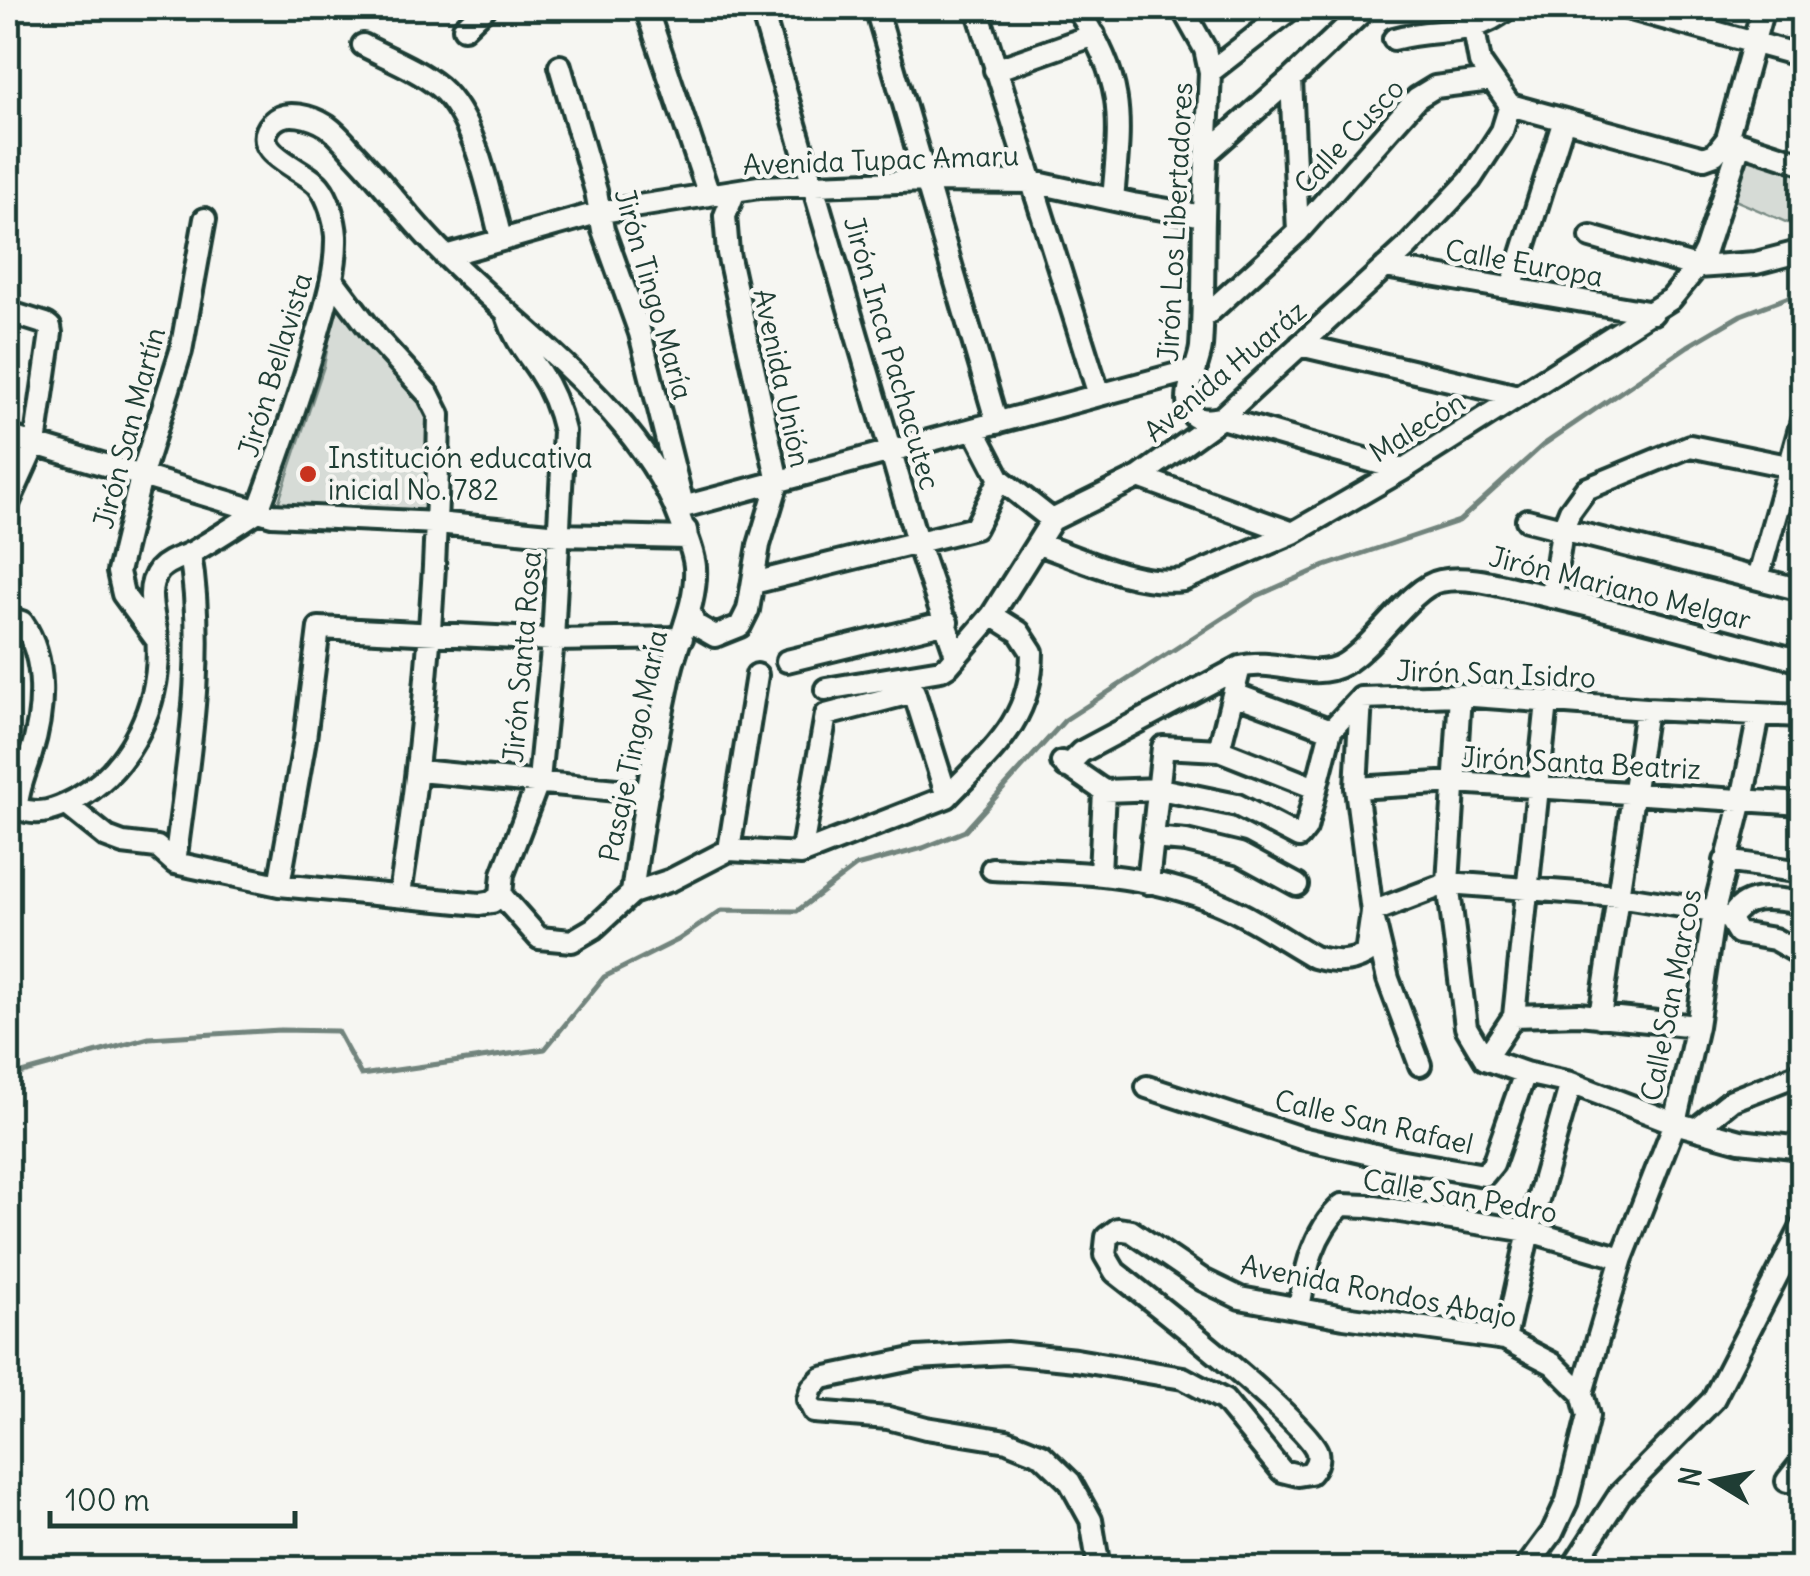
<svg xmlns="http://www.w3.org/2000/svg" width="1810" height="1576" viewBox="0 0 1810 1576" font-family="Delius,sans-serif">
<rect width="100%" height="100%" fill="#f6f6f2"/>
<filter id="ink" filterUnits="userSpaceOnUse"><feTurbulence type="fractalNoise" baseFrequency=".01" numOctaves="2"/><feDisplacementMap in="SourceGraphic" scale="20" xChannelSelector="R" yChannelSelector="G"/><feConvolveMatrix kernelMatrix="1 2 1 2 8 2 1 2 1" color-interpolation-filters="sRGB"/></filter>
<g filter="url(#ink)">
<path fill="#d6dbd6" stroke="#7a8c85" stroke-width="2.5" d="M1744 148 1802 167V229L1728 197Z
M337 298 431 416 432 514 278 504 324 366Z"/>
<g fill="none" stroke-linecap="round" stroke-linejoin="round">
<path stroke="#72847d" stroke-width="5" d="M8 1077 149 1038 280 1030 337 1031 361 1075 545 1049 604 977 678 940 722 910 797 911 856 866 923 848 965 831 1065 720 1257 596 1325 566 1459 521 1543 445 1688 346 1741 315 1802 292"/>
<defs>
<path id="street" d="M646 8 709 195
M761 8 917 541 956 655
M876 8 997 423
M977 8 1099 395
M1077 8C1125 83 1121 113 1113 199
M1182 8 1205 49 1210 72C1208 120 1205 169 1204 217 1203 261 1204 304 1201 347 1199 365 1184 390 1189 407 1193 423 1208 420 1221 418L1402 470
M1627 8 1802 56
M464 28 485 8
M1474 29 1480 62 1510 105 1704 158 1715 154 1727 139 1763 8
M1394 39C1439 26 1469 40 1508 8
M363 45C388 58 417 69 439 87 476 119 489 193 501 239
M560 66 596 191 603 230 640 333 682 501
M995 70 1094 35
M1210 72 1292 8
M1291 79 1298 232
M1728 139 1802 163
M1207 153 1291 79 1366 8
M1591 237 1697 267 1756 263 1802 251
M445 256 601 212 759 187 926 181 1033 182 1133 204 1204 216
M1385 267 1653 313
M332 279 376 337 429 395 439 415C437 576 425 735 400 894
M1511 289 1564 120
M8 312 46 324 50 327 51 333 35 444 8 504
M1203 318 1298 232 1417 98 1435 87 1491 80
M1300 345 1518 396
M974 429 1000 479 1052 520
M8 436 272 515 437 523 559 535 687 538 686 530
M1139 477 1293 533
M683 507 1196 369
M1527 520 1802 590
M1038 544C1083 559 1134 586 1183 580L1293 533 1402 470 1671 299 1697 267 1705 251 1740 144
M190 553C207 657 188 760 175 863L279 885 480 904 492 902 501 895
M1758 578 1802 421
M753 583 975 528 1000 479
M1552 597 1562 531 1570 511 1586 489 1690 446 1802 469
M690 611 694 624 715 636 740 626 748 610 759 545 778 482 728 253 725 216 734 193
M8 618 22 622C48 660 44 712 31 754 26 771 17 790 17 808 38 817 56 810 75 800 132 768 163 700 157 637 154 614 144 589 159 570 168 560 181 558 193 552 215 539 237 525 258 511 280 452 301 393 318 332 327 301 337 268 336 236 335 220 329 198 319 186 306 169 246 152 272 123 285 108 313 117 327 126 337 133 346 144 354 153 384 184 409 219 439 249 521 333 641 410 682 524 687 537 694 553 695 567 697 603 679 636 671 670 655 744 642 819 632 893
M156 639 123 594 118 572 141 477 181 351 205 219
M787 661 947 622
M826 689 941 670 949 665 992 615 1052 520 1139 477 1221 418 1407 247 1470 180 1502 131 1510 105
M1234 694 1331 730
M1460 695 1448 883 1466 1027 1485 1059
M1361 698 1356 788 1372 912 1388 979 1420 1065
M1219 750 1315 788
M1062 762 1104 791 1160 789 1237 805 1299 837 1306 828 1331 730 1361 698 1460 695 1646 709 1802 716
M1066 767 1081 752 1240 667C1275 657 1312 683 1344 664 1374 647 1412 586 1440 581 1470 575 1501 586 1530 592 1622 612 1712 638 1802 661
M419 771 648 793
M1356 788 1455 782 1802 804
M67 805 107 837 123 843 157 847 175 863
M1152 838 1186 841 1240 854 1297 885
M729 850 757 675
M801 854 947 797
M1725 861 1802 872
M992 869C1064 872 1137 872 1205 898 1243 911 1279 937 1314 957 1332 962 1349 964 1366 954L1372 912 1448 883 1618 896 1714 911 1730 920
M1100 873 1104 791
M1148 883 1163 747 1219 750 1240 667
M279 885 305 739 319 628 553 640 682 638
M501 895 539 938 572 941 594 928 632 893 671 880 729 850 801 854 826 715 914 692 947 797C991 751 1032 721 1032 652L1019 632 992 615
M501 895 503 874 539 780 553 640 564 431C559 409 552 390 539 371 526 352 514 338 507 315
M1802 903C1775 899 1744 891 1730 920L1738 933 1774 939 1802 955
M1514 1016 1579 1014 1697 1026
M1600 1017 1646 709
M1485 1059 1514 1016 1547 702
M1485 1059 1525 1073 1571 1083 1675 1123 1740 1141 1802 1148
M1147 1087 1301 1138 1392 1159 1484 1175 1493 1164 1525 1073
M1696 1129 1732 1100 1802 1073
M1299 1308C1306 1268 1312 1234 1342 1205L1368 1206 1529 1231 1622 1258
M1505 1339 1529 1231 1571 1083
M1582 1393 1622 1258 1675 1123 1697 1026 1714 911 1742 800 1759 715
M1787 1481 1802 1462
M1099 1568 1091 1520 1070 1482 1042 1455 1007 1441 926 1428 888 1418 814 1412 808 1400 812 1388 822 1378 917 1358 1006 1353 1076 1360 1183 1378 1224 1400 1282 1471 1298 1475 1310 1473C1315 1467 1319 1461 1317 1452 1310 1424 1147 1297 1115 1272L1105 1255 1107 1237 1118 1229 1131 1231 1203 1280 1240 1298 1344 1317 1505 1339 1553 1364 1582 1393 1588 1416 1567 1501 1552 1533 1526 1568
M1572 1568 1620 1494 1713 1400 1802 1227"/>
</defs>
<use href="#street" stroke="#1f3d34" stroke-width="28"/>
<use href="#street" stroke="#f6f6f2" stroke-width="20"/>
</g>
</g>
<circle fill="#c8321e" stroke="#f6f6f2" stroke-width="4" cx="308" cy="474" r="10"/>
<g text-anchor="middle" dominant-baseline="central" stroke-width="9" stroke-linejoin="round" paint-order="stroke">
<g font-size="28" fill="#1f3d34" stroke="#f6f6f2">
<text transform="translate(1349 136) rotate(-47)">Calle Cusco</text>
<text transform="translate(881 160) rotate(-2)">Avenida Tupac Amaru</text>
<text transform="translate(1175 222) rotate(-87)">Jirón Los Libertadores</text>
<text transform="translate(1524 263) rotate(10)">Calle Europa</text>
<text transform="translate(654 294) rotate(74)">Jirón Tingo María</text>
<text transform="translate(892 353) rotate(74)">Jirón Inca Pachacutec</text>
<text transform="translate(275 365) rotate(-73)">Jirón Bellavista</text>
<text transform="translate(1225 371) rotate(-40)">Avenida Huaráz</text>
<text transform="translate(782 378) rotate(78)">Avenida Unión</text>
<text transform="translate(1417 427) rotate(-32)">Malecón</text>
<text transform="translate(129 428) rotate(-75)">Jirón San Martín</text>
<text transform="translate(1620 588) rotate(14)">Jirón Mariano Melgar</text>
<text transform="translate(522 657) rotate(-85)">Jirón Santa Rosa</text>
<text transform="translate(1496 674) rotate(2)">Jirón San Isidro</text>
<text transform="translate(633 746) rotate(-78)">Pasaje Tingo María</text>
<text transform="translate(1581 763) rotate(3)">Jirón Santa Beatriz</text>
<text transform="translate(1671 995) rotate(-79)">Calle San Marcos</text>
<text transform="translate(1374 1122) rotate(13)">Calle San Rafael</text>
<text transform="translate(1460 1196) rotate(10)">Calle San Pedro</text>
<text transform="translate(1379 1291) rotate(11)">Avenida Rondos Abajo</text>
</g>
<g font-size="28" fill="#1f3d34" stroke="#f6f6f2" text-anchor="start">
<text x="328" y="458">Institución educativa<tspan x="328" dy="32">inicial No. 782</tspan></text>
</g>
</g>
<rect width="1810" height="1576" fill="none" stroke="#f6f6f2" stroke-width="40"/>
<rect x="20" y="20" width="1770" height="1536" fill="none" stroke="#1f3d34" stroke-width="4" filter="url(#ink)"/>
<g transform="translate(1715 1481) rotate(280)" stroke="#f6f6f2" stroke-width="8" paint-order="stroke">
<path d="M0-8L18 38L0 25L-18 38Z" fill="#1f3d34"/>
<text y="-15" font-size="28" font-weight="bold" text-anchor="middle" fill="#1f3d34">N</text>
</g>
<path d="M50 1511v15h245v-15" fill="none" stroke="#1f3d34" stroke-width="5"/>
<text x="65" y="1511" font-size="30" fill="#1f3d34" stroke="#f6f6f2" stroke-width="8" paint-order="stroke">100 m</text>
</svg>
